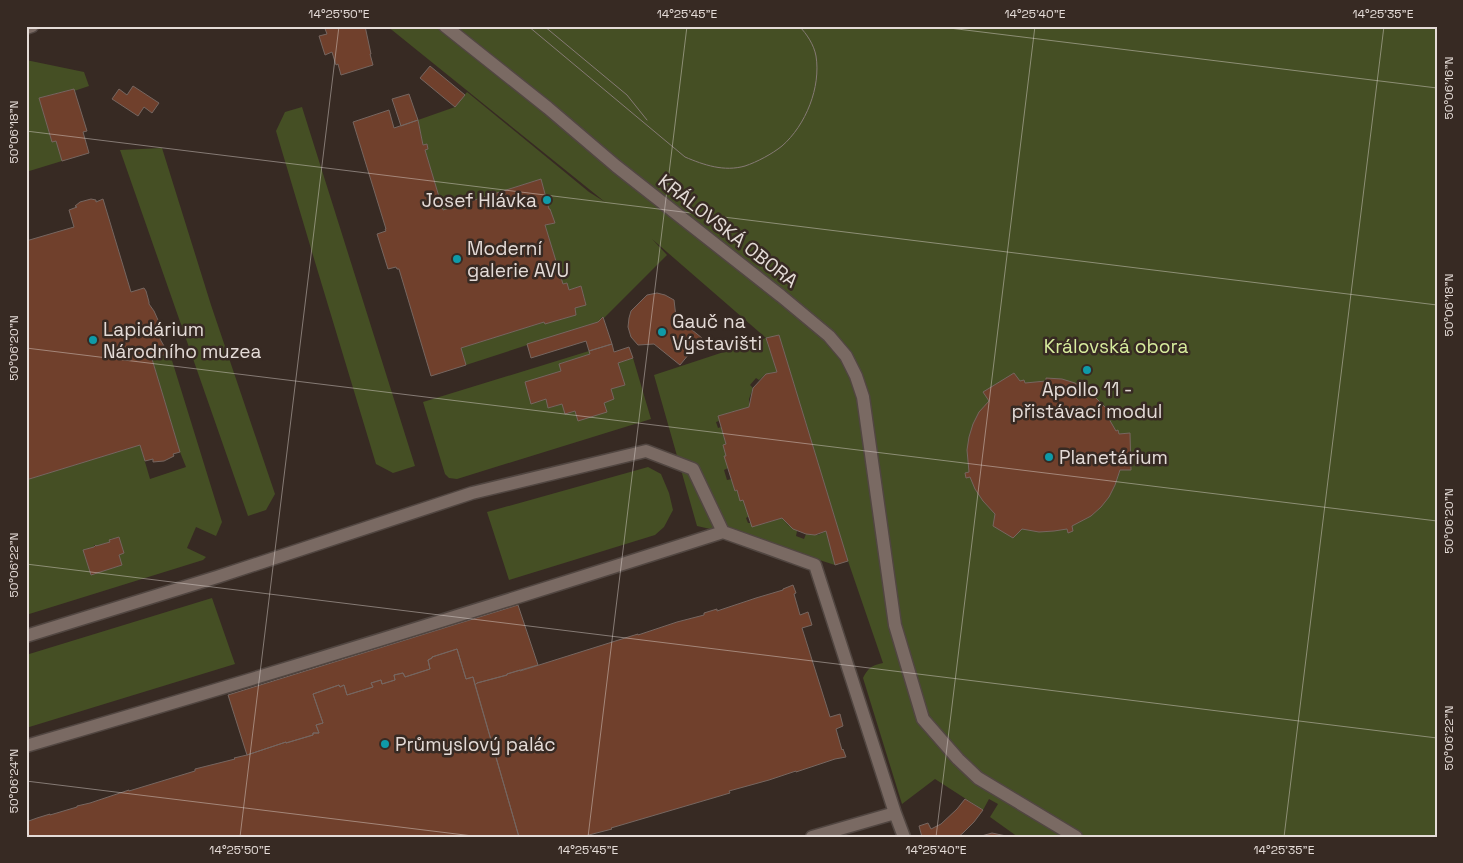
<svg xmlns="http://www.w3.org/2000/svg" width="1463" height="863" viewBox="0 0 1463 863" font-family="'Space Grotesk',sans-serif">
<rect width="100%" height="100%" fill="#372a23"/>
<path fill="#454f24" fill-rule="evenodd" d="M387 26H1437V837H1018L990 817 998 804 989 799 983 810 935 779 902 804 863 678C869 667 871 666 883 663L848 561 779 335 766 339 777 372 766 374 759 380 756 378 750 385 753 388 749 399V407L718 416 719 421 716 422 718 428 721 427 726 444V456H725L728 468 724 470 727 480 732 479 735 491 737 490 743 500 749 516 746 518 748 523H751L753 527 782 518 788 525 797 531 796 536 804 539 806 534 818 535 826 531 835 565 750 538 697 526 654 375 766 338 652 239 667 255 604 318 602 317 598 322 466 365 461 348 544 322 545 324 576 315 575 308 586 304 581 286 569 290 567 283 563 284 545 225 555 223 550 209H549L541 179 443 210 425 150 428 149 427 144 423 145 418 120 455 107 467 92 589 192 605 202Z
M26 60 84 72 89 86 74 91 73 89 39 98 52 142 56 141 62 161 26 172Z
M302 107 415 466 393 473 376 464 315 262 276 131 285 112Z
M162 148 211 305 275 494 266 510 248 516 120 150Z
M589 351 590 354 559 364 561 371 539 378 549 408 562 404 565 414 575 411H607L604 403 614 399 611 389 625 385 618 363 633 358 651 419 457 479 449 478 445 474 423 402Z
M170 354 222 522 216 536 196 527 187 548 206 557 203 560 26 615V480L140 445 150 479 186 467 180 452 152 359ZM119 537 124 553 119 555 122 565 91 575 83 550 94 547V545L96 546 110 542V539Z
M648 467 661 474 669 493 673 510 664 527 655 535 509 580 487 512Z
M212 598 235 664 26 728V655Z"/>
<path fill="#70402c" stroke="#766660" d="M324 26H365L371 54H370L373 65 341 75 338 64 336 65 332 52 325 55 319 36 327 34Z
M430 66 465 95 455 107 420 78Z
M133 86 159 103 152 113 144 107 138 116 112 99 119 89 127 95Z
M74 89 87 131 83 132 89 153 62 161 56 141 52 142 39 98Z
M409 94 418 120 401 126 392 99Z
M389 110 394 128 418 120 423 145 427 144 428 149 425 150 443 210 541 179 549 209H550L555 223 545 225 563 284 567 283 569 290 581 286 586 305 575 308 576 315 545 324 544 322 461 348 466 365 431 376 399 269H397L396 267 388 269 377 234 386 231 385 229H386L353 122Z
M91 199 96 200V202L103 199 131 292 144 288 146 291 149 302V304L154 311 158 320 160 330V339L164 346 165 353 164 355 152 359 180 452 173 454 174 456 164 461 153 462V459L145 461 140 445 26 480V241L74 227 69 210 77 207 75 206 80 202Z
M657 293 665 295 674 300 676 317 702 338 680 365 654 344 638 345 631 337 628 327 629 318 631 311 647 295Z
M603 317 612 344 589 351 586 341 531 358 527 344 598 322Z
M779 335 848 561 835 565 826 531 815 535 806 534 793 529 782 518 752 527 743 500 740 501 737 490 735 491 724 456H726L723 445 726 444 718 416 749 407 753 388 766 374 777 372 766 338Z
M612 344 614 352 629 347 633 358 618 363 625 385 611 389 614 399 604 403 607 412 578 421 575 411 565 414 562 404 548 408 546 399 531 404 525 382 561 371 559 364 590 354 589 351Z
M1014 373 1020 381 1024 380 1025 383 1046 381V378L1062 379 1075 383 1090 392 1108 410 1105 412 1116 431 1118 430 1119 434 1130 433 1131 470H1120L1115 485 1109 497 1101 507 1091 516 1072 526 1073 531 1068 533 1067 529 1054 531 1039 532 1022 529 1013 538 993 526 995 514 983 501 975 489 970 477 966 478 965 473 969 472 967 450 969 437 973 424 979 412 989 401 983 392Z
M119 537 124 553 119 555 122 565 91 575 83 550 94 547 96 545V546L110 542 109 540Z
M793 585 796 593 794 594 800 615 808 612 812 625 802 628 830 717 840 714 843 726 836 729 842 750 843 749 846 757 835 759 796 772V771L769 780 729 791 730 793 611 828 612 829 581 837H519L475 685 477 683 507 675V674L520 670V671L625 638 638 634V635L677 622 704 615V613L717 609V611L756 598 783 590V589Z
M518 605 538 665 507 674V675L477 683 475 685 473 677 466 679 457 649 432 657V658L428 660 430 669 405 677 403 673 394 675 395 680 382 684 381 680 371 683 373 687 347 695 344 685 340 687 339 685 313 694 323 723 316 725 319 733H313V735L286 743V742L247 755 228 695Z
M457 649 466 679 473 677 519 837H26V822L37 818 50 814V815L77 807V806L90 803 129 790V791L195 771V769L235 759 234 758 247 755 286 742V743L313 735V733H319L316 725 323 723 313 694 339 685 340 687 344 685 347 695 373 687 371 683 381 680 382 684 395 680 394 675 403 673 405 677 430 669 428 660 432 658V657Z
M965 799 983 810 974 822 963 833 958 837H922L919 826 928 823 931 829 941 824 957 809Z
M992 833 1011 837H978Z"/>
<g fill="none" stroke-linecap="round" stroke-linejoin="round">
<defs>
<path id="minor" d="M445 26 548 108 616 166 781 296 829 336 846 356 856 376 863 397 895 625 923 719 958 759 978 778 1076 837
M26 28 32 26
M723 532 815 565 895 813 904 837
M26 636 217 577 472 493 646 451 693 469 723 532C492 606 260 678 26 746
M812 837 895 813"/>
</defs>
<use href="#minor" stroke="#514641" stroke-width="15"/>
<use href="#minor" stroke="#7a6a63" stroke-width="12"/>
<path stroke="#857a74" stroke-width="1" d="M528 26 685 157C704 165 724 172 745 166 757 162 772 154 782 146 806 125 821 87 816 56 814 45 807 34 799 26
M544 26 627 95 647 120"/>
</g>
<path fill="none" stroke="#e4dbd7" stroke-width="1" stroke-opacity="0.45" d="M933 26 1437 88M26 131 1437 305M26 348 1437 521M26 564 1437 738M26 781 481 837M240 837 339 26M588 837 687 26M936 837 1035 26M1284 837 1384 26"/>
<g fill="#0f9aa8" stroke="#372a23" stroke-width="2">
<circle cx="547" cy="200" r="5"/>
<circle cx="457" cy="259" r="5"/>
<circle cx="662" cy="332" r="5"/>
<circle cx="93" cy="340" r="5"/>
<circle cx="1087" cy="370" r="5"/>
<circle cx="1049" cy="457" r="5"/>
<circle cx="385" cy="744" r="5"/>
</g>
<g text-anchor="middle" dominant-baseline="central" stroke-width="5" stroke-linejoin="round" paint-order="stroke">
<g font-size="19" fill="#e4dbd7" stroke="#372a23" text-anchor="start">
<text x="537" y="200" text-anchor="end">Josef Hlávka</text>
<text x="467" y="248">Moderní<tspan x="467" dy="22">galerie AVU</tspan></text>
<text x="672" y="321">Gauč na<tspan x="672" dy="22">Výstavišti</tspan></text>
<text x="103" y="329">Lapidárium<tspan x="103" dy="22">Národního muzea</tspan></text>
<text x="1087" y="389" text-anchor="middle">Apollo 11 -<tspan x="1087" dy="22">přistávací modul</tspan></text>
<text x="1059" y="457">Planetárium</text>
<text x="395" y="744">Průmyslový palác</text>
</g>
<g font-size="19" fill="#e4dbd7" stroke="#372a23">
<text transform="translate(728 231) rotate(38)">KRÁLOVSKÁ OBORA</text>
</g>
<g font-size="19" fill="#d7ec9d" stroke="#372a23">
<text x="1116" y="346">Královská obora</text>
</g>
</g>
<rect width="1463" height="863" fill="none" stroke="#372a23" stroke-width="55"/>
<rect x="28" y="28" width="1408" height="808" fill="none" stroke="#e4dbd7" stroke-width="2"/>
<g font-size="12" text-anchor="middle" fill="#e4dbd7">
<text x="339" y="18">14°25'50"E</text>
<text x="687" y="18">14°25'45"E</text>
<text x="1035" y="18">14°25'40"E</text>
<text x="1383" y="18">14°25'35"E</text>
<text transform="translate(1449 88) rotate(-90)" y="4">50°06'16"N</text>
<text transform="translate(14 132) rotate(-90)" y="4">50°06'18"N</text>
<text transform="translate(1449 305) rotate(-90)" y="4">50°06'18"N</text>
<text transform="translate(14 348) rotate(-90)" y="4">50°06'20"N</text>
<text transform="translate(1449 521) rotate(-90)" y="4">50°06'20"N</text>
<text transform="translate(14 565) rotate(-90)" y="4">50°06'22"N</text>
<text transform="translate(1449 738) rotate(-90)" y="4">50°06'22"N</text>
<text transform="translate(14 781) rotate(-90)" y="4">50°06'24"N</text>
<text x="240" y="854">14°25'50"E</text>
<text x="588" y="854">14°25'45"E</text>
<text x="936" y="854">14°25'40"E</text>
<text x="1284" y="854">14°25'35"E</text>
</g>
</svg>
